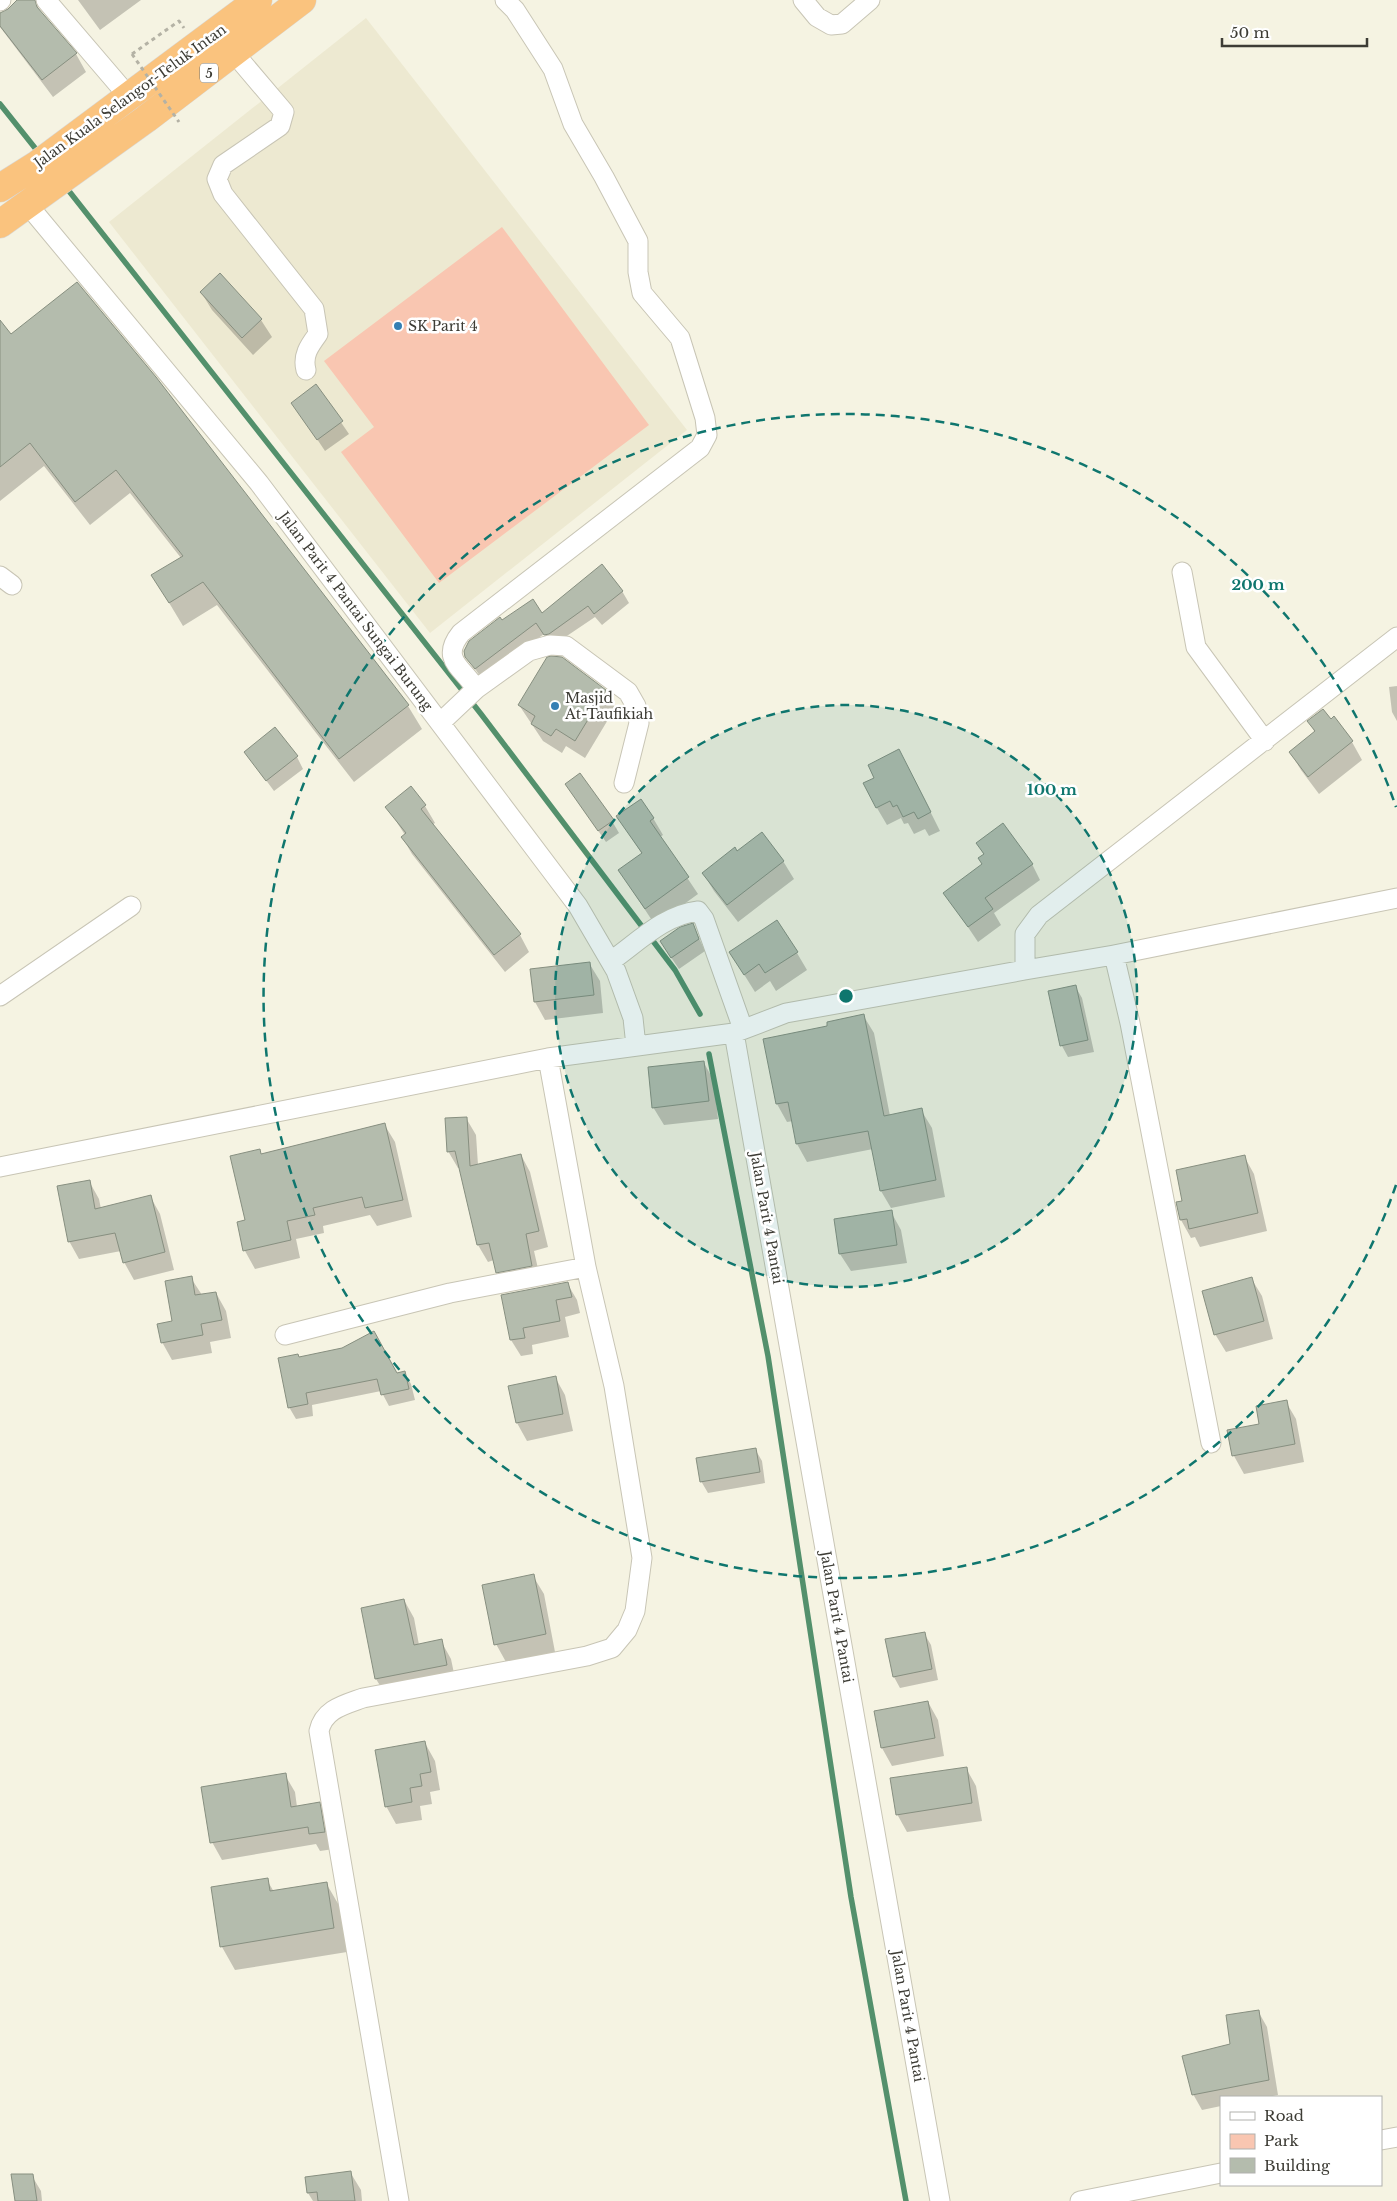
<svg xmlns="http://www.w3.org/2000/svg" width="1397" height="2201" viewBox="0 0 1397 2201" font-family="'Libre Baskerville',serif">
<rect width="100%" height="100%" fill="#f5f3e2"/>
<path fill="#ede9d1" d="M366 18 687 430 430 633 109 222Z"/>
<path fill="#f9c6b1" d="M502 227 649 425 439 583 341 452 374 427 324 361Z"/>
<path fill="#0003" d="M20 0H34L43 16 76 54 86 72 53 97 0 27V15Z
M78 0H141L100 30Z
M220 274 261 320 272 337 253 355 212 310 201 292Z
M0 322 11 336 155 378 408 706 422 729 354 782 217 605 183 626 153 576 181 558 130 493 90 525 44 466 0 501Z
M316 386 349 434 325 451 293 403Z
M622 591 629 603 602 625 595 617 552 646 544 634 482 679 465 654 502 622 542 615Z
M1397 686V721L1392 712 1389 687Z
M605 691 615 708 585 758 566 746 562 753 543 741 519 705Z
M1334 718 1352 742 1362 760 1319 794 1301 770 1290 752 1315 733 1309 721H1330Z
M245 752 297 757 303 769 274 791Z
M909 769 940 831 929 836 925 829 914 834 908 823 904 824 901 818 887 825 877 808Z
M574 796 612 821 619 833 606 842Z
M425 806 435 823 432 825 520 935 529 952 505 972 412 854 402 837 405 835 387 807Z
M618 816 653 818 663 835 660 837 698 894 655 925 619 870 642 854Z
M977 843 1032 864 1040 880 994 913 1001 925 978 942 945 893 983 865 984 855Z
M783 861 794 879 738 922 714 891 703 873Z
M693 925 705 951 679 969 668 953Z
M730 952 797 953 807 970 776 991 770 981 755 992Z
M589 963 600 981 603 1013 545 1020 535 1002Z
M1075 986 1082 998 1094 1052 1068 1057 1062 1046 1050 992Z
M863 1015 874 1033 890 1116 921 1110 932 1128 945 1197 891 1208 881 1191 873 1149 807 1162 797 1144 793 1121 787 1122 777 1104 764 1040 829 1027Z
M704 1063 714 1081 718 1119 664 1125 653 1107Z
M466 1118 476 1135 478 1165 521 1155 530 1172 548 1247 534 1251 541 1282 506 1289 497 1272 494 1260 488 1262 478 1245 460 1168H458L448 1151Z
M384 1124 395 1142 412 1217 377 1226 370 1215 323 1226 324 1233 296 1239 300 1258 255 1269 245 1251 238 1223 247 1221 261 1155Z
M1244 1156 1254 1174 1267 1231 1200 1247 1195 1237 1191 1238 1181 1220 1184 1202Z
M89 1181 99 1199 101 1209 150 1196 160 1214 174 1270 134 1280 124 1262 121 1251 79 1259 69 1241Z
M891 1212 901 1230 907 1263 851 1271 840 1254Z
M191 1278 202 1295 216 1293 226 1311 231 1338 210 1342 212 1353 172 1360 162 1342 173 1322Z
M1251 1278 1262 1296 1273 1339 1226 1352 1215 1334Z
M567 1283 577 1300 580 1313 565 1317 569 1337 532 1345 533 1354 521 1356 511 1340 503 1296Z
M299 1358 396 1374 404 1372 411 1384 415 1400 389 1406 381 1391 312 1405 313 1416 296 1419 289 1407Z
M555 1377 565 1395 573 1431 527 1441 517 1423 509 1387Z
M1286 1402 1296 1419 1304 1462 1244 1474 1234 1456 1229 1431 1261 1425Z
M755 1449 762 1461 765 1483 708 1493 701 1481Z
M533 1576 544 1594 555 1652 506 1662 496 1644Z
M404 1600 414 1618 419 1645 441 1641 451 1659 456 1683 387 1697 376 1679 362 1609Z
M924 1633 931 1645 938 1680 900 1688 894 1677Z
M928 1702 938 1720 944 1756 892 1766 882 1748Z
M425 1743 435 1761 440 1790 430 1792 432 1804 420 1806 422 1820 396 1824 386 1806Z
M966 1768 976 1786 982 1821 907 1832 897 1814Z
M285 1775 295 1792 297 1807 319 1803 329 1820 334 1849 320 1851 316 1844 222 1860 212 1842Z
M267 1880 274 1892 326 1883 340 1907 347 1952 235 1970 222 1947Z
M1258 2011 1267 2027 1278 2095 1268 2097H1221V2106L1202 2110 1193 2094Z
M350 2172 361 2190 362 2201H313L308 2193Z
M32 2176 41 2191 42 2201H16Z"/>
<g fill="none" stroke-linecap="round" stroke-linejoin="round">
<path stroke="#53906c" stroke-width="5.5" d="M0 104 39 153
M65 186 481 714 675 970 700 1014
M709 1054 768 1356 851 1897 906 2201"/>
</g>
<path fill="#b4bcad" stroke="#878f80" d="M17 0H35L37 7 77 53 42 80 0 26V13L8 9Z
M220 273 262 319 242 338 200 292Z
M77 282 156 377 409 705 339 759 203 582 169 603 151 575 183 556 116 470 75 502 30 443 0 467V320L11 334Z
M316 384 343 421 317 440 291 403Z
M602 564 623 591 594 614 588 606 549 634 544 635 536 623 475 669 465 657 464 651 469 641 500 617 502 620 533 599 542 613Z
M551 656 562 657 606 690 575 741 556 729 551 736 531 724 535 716 518 705 547 657Z
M1323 709 1331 719 1334 716 1353 741 1308 777 1289 752 1315 731 1307 721Z
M275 727 298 756 266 781 244 752Z
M899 749 931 812 918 819 914 812 903 817 897 805 893 807 890 801 876 808 863 783 874 778 868 765Z
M580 773 614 820 598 831 565 784Z
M411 786 426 805 421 809 521 934 494 955 401 837 406 833 385 807Z
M641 799 654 818 650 821 689 877 645 909 618 870 642 853 616 816Z
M1003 823 1033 864 985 898 993 909 968 927 943 893 982 864 978 858 984 854 976 843Z
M762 832 784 861 727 905 702 873 735 847 737 851Z
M777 920 798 952 765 973 759 964 744 975 729 952Z
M693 923 699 939 671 958 660 941 680 927Z
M590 962 594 995 534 1002 530 969Z
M1076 985 1088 1040 1060 1046 1048 991Z
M864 1014 884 1116 922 1108 936 1180 880 1191 868 1131 796 1144 788 1102 776 1104 763 1039 827 1026V1022Z
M704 1061 709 1101 652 1108 648 1067Z
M467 1117 470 1166 521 1154 539 1231 526 1234 532 1266 496 1273 489 1243 477 1245 455 1151 447 1152 445 1118Z
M385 1123 403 1200 365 1208 362 1197 313 1208 315 1215 287 1221 291 1240 243 1251 237 1222 245 1220 230 1156 260 1149 261 1154Z
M1245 1155 1258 1213 1189 1229 1187 1219 1180 1220 1176 1202 1182 1201 1176 1170Z
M90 1180 95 1209 151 1195 165 1252 123 1263 115 1233 68 1242 57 1186Z
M892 1210 897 1245 839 1254 834 1219Z
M192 1276 195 1295 216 1292 222 1320 201 1324 203 1335 161 1343 157 1324 172 1321 165 1281Z
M1252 1277 1264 1321 1214 1335 1202 1291Z
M568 1282 572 1297 556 1300 560 1321 523 1328 525 1338 510 1340 501 1295Z
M374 1331 397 1373 405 1371 409 1389 381 1395 377 1379 306 1393 308 1404 288 1408 278 1358 298 1354 299 1357 342 1348Z
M556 1376 563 1414 516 1423 508 1386Z
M1287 1400 1295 1444 1232 1456 1227 1430 1259 1424 1256 1406Z
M756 1448 760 1472 700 1482 696 1458Z
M534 1574 546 1634 494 1645 482 1585Z
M404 1599 414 1645 442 1639 447 1665 375 1679 361 1608Z
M925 1632 932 1669 893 1677 885 1639Z
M928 1701 935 1738 881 1748 874 1711Z
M425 1741 431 1772 420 1774 422 1786 410 1788 412 1802 385 1807 375 1750Z
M967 1767 972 1803 896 1815 890 1778Z
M286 1773 291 1807 320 1802 325 1832 309 1834 308 1827 210 1843 201 1787Z
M268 1878 270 1891 327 1882 334 1928 220 1947 211 1887Z
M1259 2010 1269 2080 1192 2095 1182 2056 1230 2044 1226 2015Z
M351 2171 355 2201H318L317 2192 307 2193 305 2177Z
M11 2174H33L37 2201H15Z"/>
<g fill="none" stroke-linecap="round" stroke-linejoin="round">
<defs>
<path id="minor" d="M46 0 129 97
M803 0 817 17 831 25 842 24 870 0
M0 1 1 0
M234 53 284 112 280 126 223 165 217 179 223 194 314 309 318 334C310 345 302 355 306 370
M28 205 259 483 578 906 616 971 633 1018 636 1046
M1182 572 1196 647 1265 741
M0 576 12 585
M476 689 529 651 550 645 566 646 628 692 636 706 639 723 624 783
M440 723 476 689C464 668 439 660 461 633L700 448 707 435 705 418 680 338 642 293 638 272V241L604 177 573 124 553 69 515 10 505 0
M1114 955 1130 1023 1211 1443
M611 961C638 942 664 915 698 911L704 919 743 1029
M1025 970V934L1039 915 1397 637
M0 996 131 906
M734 1033 940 2201
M0 1167 548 1058 734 1033 786 1013 1025 970 1114 955 1397 898
M285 1335 450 1293 586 1267
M1381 2140 1397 2137
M399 2201 319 1731C324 1709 344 1705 363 1698L587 1656 612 1648 627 1630 635 1611 642 1558 614 1386 586 1267 548 1058
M1080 2201 1221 2173"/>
<path id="highway" d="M0 188 38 164 258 0
M0 224 146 119 302 0"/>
</defs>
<use href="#minor" stroke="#c8c5b5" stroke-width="21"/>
<use href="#highway" stroke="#d8d8d7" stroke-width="29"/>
<path stroke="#b4b2a5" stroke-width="3" stroke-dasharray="4 4" stroke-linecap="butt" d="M132 54 179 21 184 28"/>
<use href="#minor" stroke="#fff" stroke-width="19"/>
<use href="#highway" stroke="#fac37e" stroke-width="28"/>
<path stroke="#b4b2a5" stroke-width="3" stroke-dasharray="4 4" stroke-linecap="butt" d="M132 54 179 122"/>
</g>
<circle cx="846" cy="996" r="291" fill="#0f766e" fill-opacity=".12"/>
<g fill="none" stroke="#0f766e" stroke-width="2.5" stroke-dasharray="9 6">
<circle cx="846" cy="996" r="291"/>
<path d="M1396 1185A582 582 0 1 1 1396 807"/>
</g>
<g fill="#357fb3" stroke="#fff" stroke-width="2">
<circle cx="398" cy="326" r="5"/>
<circle cx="555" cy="706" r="5"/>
</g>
<g text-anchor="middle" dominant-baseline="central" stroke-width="5" stroke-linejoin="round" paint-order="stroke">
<rect fill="#fff" stroke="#777672" stroke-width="1" x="200" y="63.5" width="18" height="19" rx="4"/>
<g font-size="12" font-weight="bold" fill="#3d3c35">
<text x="209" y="73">5</text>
</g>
<g font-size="14" fill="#3d3c35" stroke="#fff">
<text transform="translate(130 96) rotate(-36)">Jalan Kuala Selangor-Teluk Intan</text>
<text transform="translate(356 611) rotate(53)">Jalan Parit 4 Pantai Sungai Burung</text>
<text transform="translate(767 1218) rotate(80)">Jalan Parit 4 Pantai</text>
<text transform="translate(837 1617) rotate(80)">Jalan Parit 4 Pantai</text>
<text transform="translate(908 2016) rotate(80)">Jalan Parit 4 Pantai</text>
</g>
<g font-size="14" fill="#3d3c35" stroke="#fff" text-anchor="start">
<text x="408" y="326">SK Parit 4</text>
<text x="565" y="698">Masjid<tspan x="565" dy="16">At-Taufikiah</tspan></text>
</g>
</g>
<circle cx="846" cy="996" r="8" fill="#0f766e" stroke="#fff" stroke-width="2.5"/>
<g font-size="15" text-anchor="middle" font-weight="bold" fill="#0f766e" stroke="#fff" stroke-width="5" stroke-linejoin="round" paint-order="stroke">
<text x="1258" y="590">200 m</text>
<text x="1052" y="795">100 m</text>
</g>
<rect x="1220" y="2096" width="162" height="90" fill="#ffffff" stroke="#b1b1ae"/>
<rect x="1230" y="2112" width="25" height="8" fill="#ffffff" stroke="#b1b1ae"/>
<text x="1264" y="2121" font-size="15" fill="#3d3c35">Road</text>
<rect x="1230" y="2134" width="25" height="15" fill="#f9c6b1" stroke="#b1b1ae"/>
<text x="1264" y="2146" font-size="15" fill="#3d3c35">Park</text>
<rect x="1230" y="2158" width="25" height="15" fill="#b4bcad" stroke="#b1b1ae"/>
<text x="1264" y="2171" font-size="15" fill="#3d3c35">Building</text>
<path d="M1222 38v8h145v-8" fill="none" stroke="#3d3c35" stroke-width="2.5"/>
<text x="1230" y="38" font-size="15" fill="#3d3c35" stroke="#ffffff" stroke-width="4" paint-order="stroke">50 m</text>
</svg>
